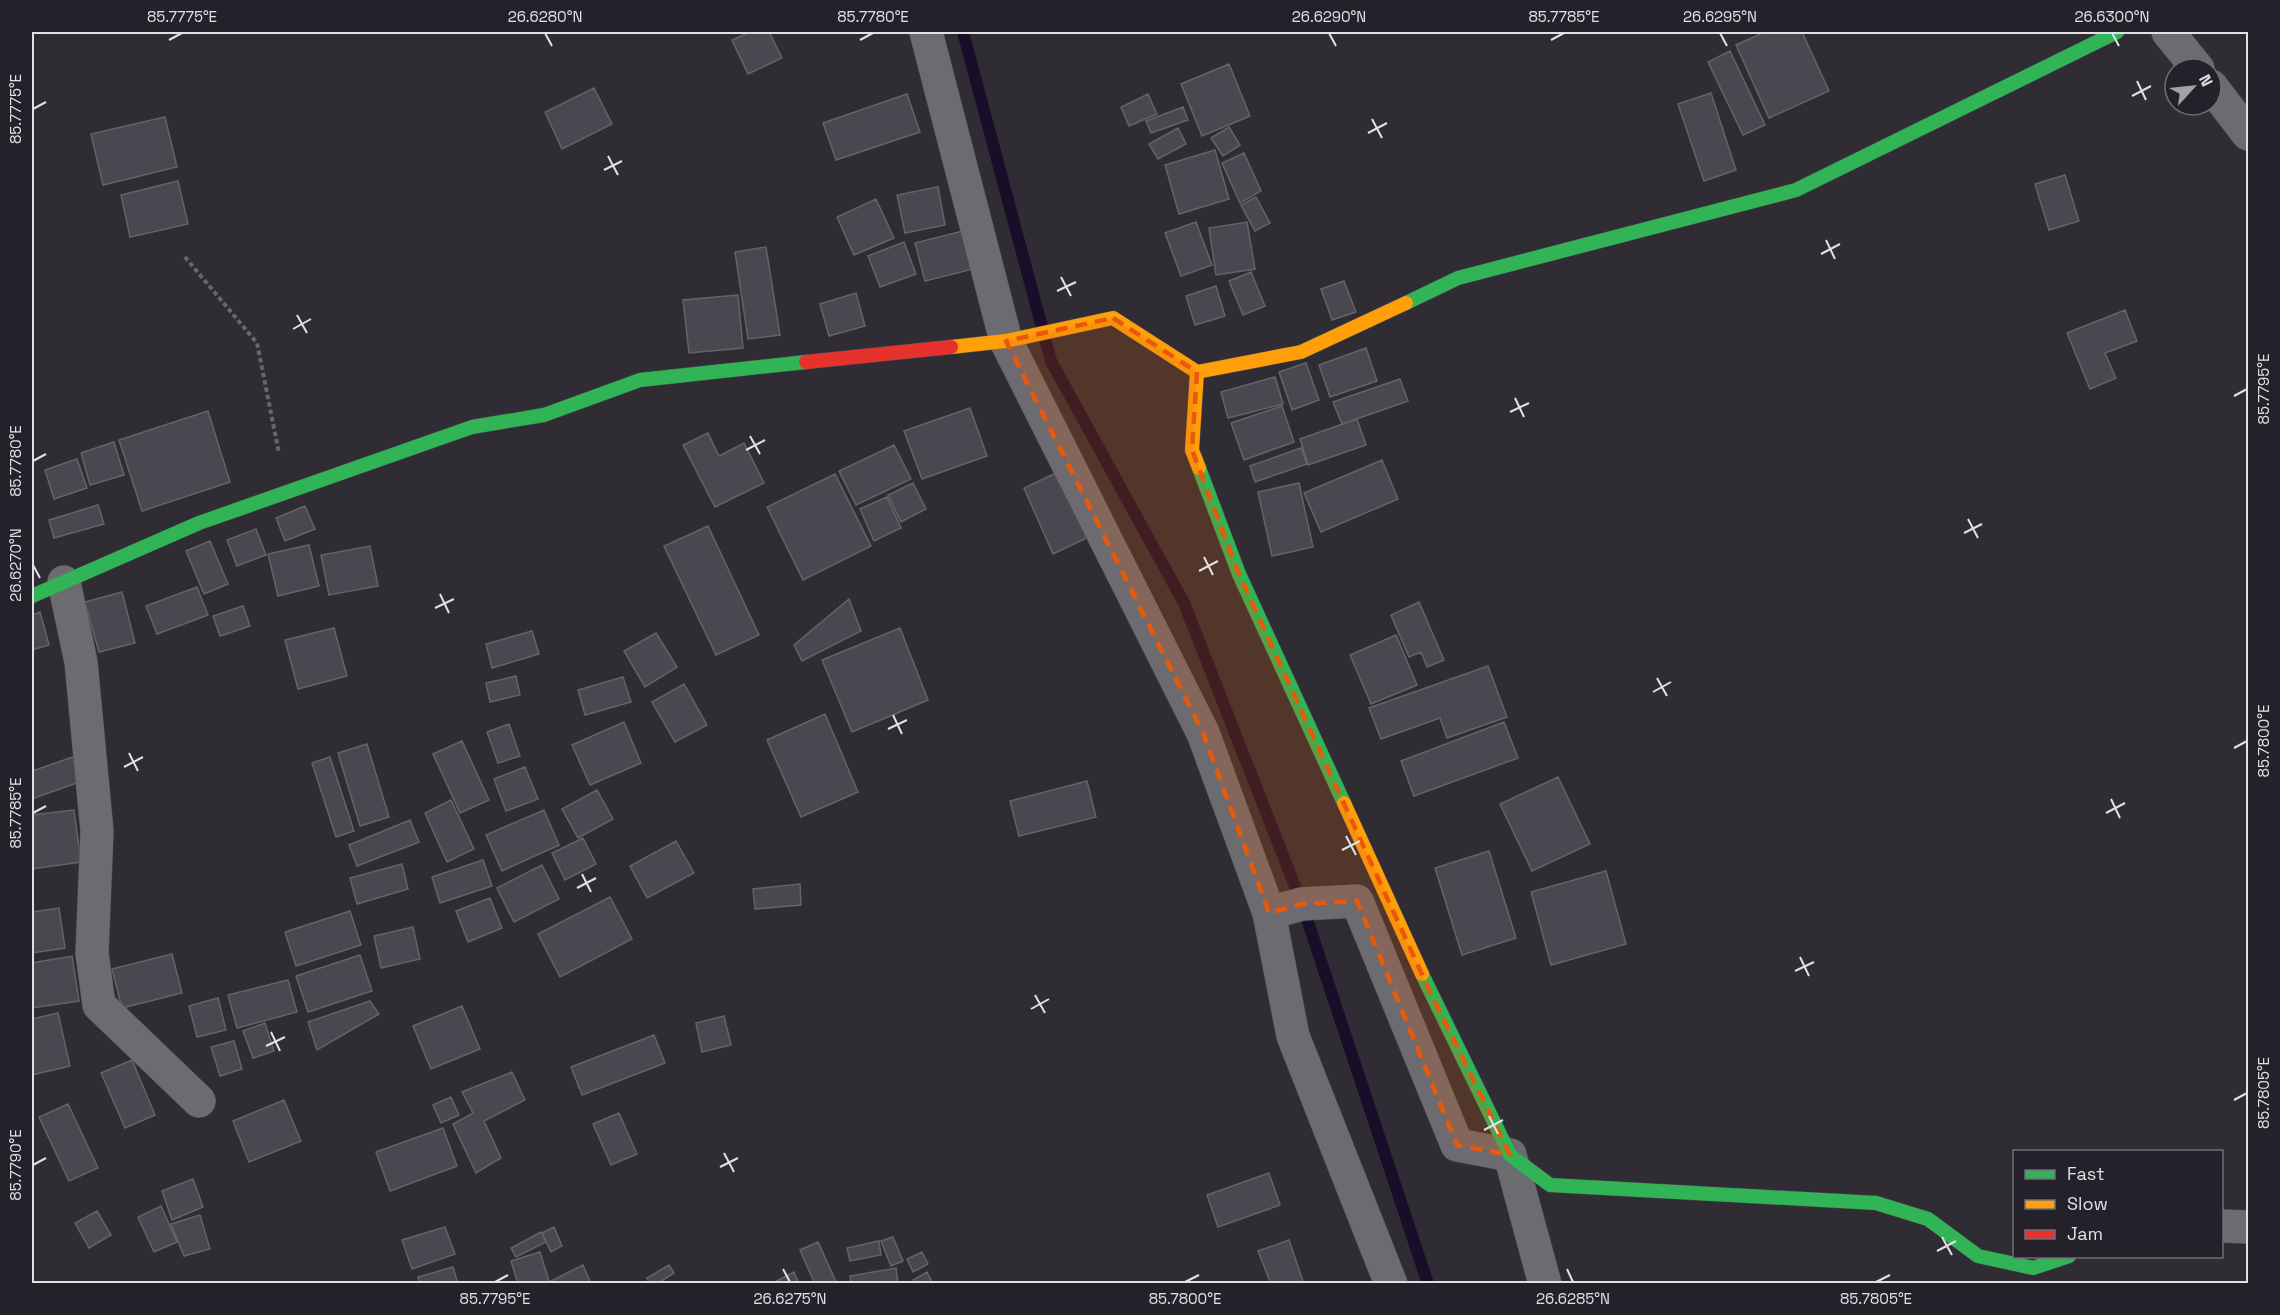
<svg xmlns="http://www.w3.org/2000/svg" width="2280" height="1315" viewBox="0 0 2280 1315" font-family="'Space Grotesk',sans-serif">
<rect width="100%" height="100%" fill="#2f2d33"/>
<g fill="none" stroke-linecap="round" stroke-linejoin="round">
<path stroke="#190d2a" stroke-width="12" d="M963 32 1051 361 1184 603 1302 904 1428 1284"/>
</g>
<path fill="#4a4750" stroke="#656369" stroke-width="1.5" d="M750 32H769L782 58 748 74 732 40Z
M1765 32H1802L1829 91 1769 118 1736 45Z
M1730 51 1765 125 1743 135 1708 62Z
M1229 64 1250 116 1202 136 1181 84Z
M594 88 612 124 562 149 545 112Z
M1711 93 1736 170 1704 181 1678 104Z
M907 94 920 132 836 160 823 123Z
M1148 94 1157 114 1129 126 1121 107Z
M1183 107 1188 120 1151 133 1146 121Z
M165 117 177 167 103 185 91 134Z
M1229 127 1240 145 1223 156 1211 138Z
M1178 128 1186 144 1158 159 1149 144Z
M1215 150 1229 199 1179 214 1165 165Z
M1244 153 1261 191 1240 203 1222 163Z
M2065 175 2079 221 2049 230 2035 184Z
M178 181 188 224 130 237 121 195Z
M938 187 945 225 905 233 897 195Z
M1256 197 1270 223 1255 231 1241 205Z
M876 199 894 238 854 255 837 217Z
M1196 222 1212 265 1181 276 1165 233Z
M1247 222 1255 269 1216 275 1209 228Z
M963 231 973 269 925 281 915 243Z
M904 242 916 274 880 287 868 256Z
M766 247 780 335 748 339 735 252Z
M1251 272 1265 306 1243 315 1229 281Z
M1344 281 1356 312 1332 320 1321 289Z
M1216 286 1225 316 1195 325 1186 296Z
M856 293 865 326 829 336 820 304Z
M738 295 743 348 689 353 683 300Z
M2125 310 2137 341 2105 353 2116 378 2090 389 2067 333Z
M1366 348 1377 381 1330 397 1319 365Z
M1306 363 1319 400 1292 410 1279 372Z
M1275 377 1283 404 1228 418 1221 392Z
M1400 379 1408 401 1342 424 1333 402Z
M1282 406 1294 442 1244 460 1231 423Z
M970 408 987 456 922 479 904 431Z
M208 411 230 482 142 511 119 440Z
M1357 419 1366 445 1308 465 1300 439Z
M708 433 719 456 744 443 764 483 715 507 683 445Z
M114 442 124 475 90 485 81 453Z
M894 445 911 479 856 505 839 471Z
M1301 448 1307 464 1255 482 1250 466Z
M77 459 87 488 54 499 45 470Z
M1382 460 1398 499 1321 532 1304 493Z
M1060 471 1089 537 1053 554 1024 488Z
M835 474 871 546 803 580 767 507Z
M913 483 926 509 901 522 888 495Z
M1299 483 1313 547 1272 556 1258 492Z
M887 497 901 528 874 541 860 509Z
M98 505 104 524 54 538 49 520Z
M305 506 315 529 285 541 276 518Z
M708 526 759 635 716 655 664 546Z
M256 529 266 555 237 566 227 540Z
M210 541 228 584 204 594 186 551Z
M309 545 319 586 278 596 268 554Z
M370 546 378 586 329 595 321 555Z
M197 587 208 615 157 634 146 606Z
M122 592 135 643 99 652 85 602Z
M849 599 861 631 802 661 794 645Z
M1419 602 1444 660 1427 667 1421 652 1409 657 1391 615Z
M243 606 250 626 220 636 213 616Z
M40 612 49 645 32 650V615Z
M334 628 347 676 298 689 285 640Z
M900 628 928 700 852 732 822 660Z
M532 631 539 654 492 668 486 644Z
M656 633 677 667 645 687 624 651Z
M1396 635 1417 685 1371 704 1350 655Z
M1488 666 1507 717 1447 738 1440 718 1381 739 1369 708Z
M516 676 520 695 490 702 486 683Z
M623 677 631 702 585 715 578 690Z
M684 684 707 725 675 742 652 702Z
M825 714 858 792 801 817 767 740Z
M624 722 641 763 590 785 572 745Z
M1504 722 1518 758 1414 796 1401 761Z
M509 724 520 756 498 763 487 732Z
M462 741 489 800 460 813 433 754Z
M367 744 389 817 360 826 338 753Z
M73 757 82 781 32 799V771Z
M330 757 354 831 336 837 312 763Z
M525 767 538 799 506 811 494 779Z
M1558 777 1590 844 1532 871 1500 804Z
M1087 781 1096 817 1019 836 1010 801Z
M597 790 613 819 578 838 562 809Z
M451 800 474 849 447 862 425 813Z
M74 810 81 862 32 869V815Z
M544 810 559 845 502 871 486 835Z
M410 820 419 842 357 866 349 845Z
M583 838 596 864 565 880 552 853Z
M676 841 694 873 647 898 630 866Z
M1489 851 1516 938 1462 955 1435 868Z
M483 860 492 886 440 903 432 877Z
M402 864 408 889 357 904 350 878Z
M542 865 559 899 514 922 497 888Z
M1606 871 1626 944 1551 965 1531 892Z
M800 884 801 905 755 909 753 889Z
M610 897 632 939 560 977 538 934Z
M490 898 502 928 468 942 456 911Z
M59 908 65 948 32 953V912Z
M350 911 361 945 296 966 285 932Z
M413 927 420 959 381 968 374 936Z
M172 954 182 993 122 1008 112 969Z
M360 955 372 991 308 1012 296 976Z
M72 956 79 1001 32 1008V963Z
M288 980 297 1012 237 1028 228 995Z
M218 998 226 1030 197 1037 189 1006Z
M370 1001 379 1014 317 1050 308 1022Z
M462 1006 480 1049 431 1069 413 1026Z
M58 1013 70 1066 32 1075V1019Z
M724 1016 731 1045 702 1052 696 1023Z
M265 1023 274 1051 253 1058 243 1031Z
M654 1035 665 1063 582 1095 571 1067Z
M234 1041 242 1069 220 1076 211 1047Z
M132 1060 155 1115 125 1128 101 1073Z
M512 1072 525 1100 484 1121 501 1158 476 1173 453 1124 473 1113 462 1092Z
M451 1097 459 1115 441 1123 433 1105Z
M284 1100 301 1141 249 1162 233 1121Z
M68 1104 98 1168 69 1181 39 1117Z
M619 1113 637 1154 611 1165 593 1124Z
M443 1128 457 1166 390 1191 376 1152Z
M1269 1173 1280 1205 1218 1227 1207 1195Z
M193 1179 203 1207 172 1220 162 1191Z
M161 1206 177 1242 154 1252 138 1217Z
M97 1211 111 1235 89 1248 75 1223Z
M200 1215 210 1249 184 1256 171 1224Z
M445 1227 455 1254 412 1269 402 1240Z
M554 1227 562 1246 551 1252 542 1233Z
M541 1232 546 1242 516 1257 511 1248Z
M893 1237 903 1261 891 1266 881 1241Z
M1289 1240 1304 1284H1271L1258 1251Z
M879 1241 881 1255 850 1261 847 1248Z
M818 1242 837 1284H815L800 1250Z
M540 1252 550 1284H518L511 1261Z
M922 1252 928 1264 913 1272 907 1259Z
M583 1265 591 1284H553L551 1281Z
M669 1265 674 1273 657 1284H650L647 1278Z
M453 1267 458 1284H420L418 1277Z
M896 1268 898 1284H851L850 1276Z
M794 1272 799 1284H771Z
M927 1272 933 1284H914L913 1280Z"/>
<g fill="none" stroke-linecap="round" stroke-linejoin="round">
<defs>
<path id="street" d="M926 32 1006 341 1203 733 1269 913 1293 1036 1391 1284
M2168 32 2198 69
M2211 86 2248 134
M64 582 81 662 97 831 92 953 99 1005 199 1101
M1269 913 1302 904 1357 901 1457 1145 1510 1155 1545 1284
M2222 1226 2248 1227"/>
<path id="fast" d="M1406 303 1458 278 1796 190 2117 32
M1199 468 1239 574 1344 803
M32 596 199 523 472 427 544 415 640 380 806 362
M1422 974 1510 1155 1550 1185 1876 1203 1928 1219 1978 1256 2033 1268 2069 1256"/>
<path id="slow" d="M951 347 1006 341 1113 318 1197 372
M1199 468 1192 450 1197 372 1301 352 1406 303
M1344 803 1422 974"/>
<path id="jam" d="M806 362 951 347"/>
</defs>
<use href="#street" stroke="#4c4a50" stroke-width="34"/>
<use href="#fast" stroke="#4c4a50" stroke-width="15"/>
<use href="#slow" stroke="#4c4a50" stroke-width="15"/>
<use href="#jam" stroke="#4c4a50" stroke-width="15"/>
<path stroke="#67666a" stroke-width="4" stroke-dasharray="4.5 3" stroke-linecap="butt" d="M185 257 257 343 279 453"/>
<use href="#street" stroke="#6c6b6f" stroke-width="33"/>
<use href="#fast" stroke="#30b455" stroke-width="14"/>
<use href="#slow" stroke="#ff9f0a" stroke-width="14"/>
<use href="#jam" stroke="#e5322d" stroke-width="14"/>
</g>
<path fill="#e8590c" fill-opacity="0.2" stroke="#e8590c" stroke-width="4.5" stroke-dasharray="12 8" stroke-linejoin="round" d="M1113 318 1197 372 1192 450 1239 574 1426 983 1510 1155 1457 1145 1357 901 1302 904 1269 913 1203 733 1006 341Z"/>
<path fill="none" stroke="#e2dfe7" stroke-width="2" d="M545 33 552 46M1329 33 1336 46M1720 33 1727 46M2112 33 2119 46M169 40 182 33M860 40 873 33M1551 40 1564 33M2137 81 2146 100M2132 96 2151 86M33 109 46 102M1372 119 1382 138M1368 133 1387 123M608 156 618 175M604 170 622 161M1826 240 1835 259M1821 254 1840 244M1061 277 1071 296M1057 291 1076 282M297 315 307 333M293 329 311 319M2234 396 2247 389M1515 398 1524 417M1510 412 1529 403M750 436 760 454M746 450 765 440M33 461 46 454M1968 519 1978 538M1964 533 1982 524M1204 557 1213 575M33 565 40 578M1199 571 1218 561M440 594 449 613M435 608 454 599M1657 678 1667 696M1653 692 1671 682M893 715 902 734M888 729 907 720M2234 748 2247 741M129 753 138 771M124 767 143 757M2111 799 2120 818M33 813 46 806M2106 813 2125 803M1346 836 1356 855M1342 850 1360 841M582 874 591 892M577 888 596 878M1800 957 1809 976M1795 971 1814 962M1035 995 1045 1013M1031 1009 1049 999M271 1032 280 1051M266 1046 285 1037M2234 1100 2247 1093M1489 1116 1498 1134M1484 1130 1503 1120M724 1153 734 1172M33 1165 46 1158M720 1167 738 1158M1942 1237 1952 1255M1937 1251 1956 1241M783 1269 790 1282M1567 1269 1573 1282M495 1282 508 1275M1185 1282 1199 1275M1876 1282 1890 1275"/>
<rect width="2280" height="1315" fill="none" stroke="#24212b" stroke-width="66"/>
<rect x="2013" y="1150" width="210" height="108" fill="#24212b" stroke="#706d76" stroke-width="1.5"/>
<rect x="2025" y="1170" width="30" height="9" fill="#30b455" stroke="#706d76" stroke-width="1.5"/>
<text x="2067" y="1180" font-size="18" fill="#e2dfe7">Fast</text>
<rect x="2025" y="1200" width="30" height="9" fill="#ff9f0a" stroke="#706d76" stroke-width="1.5"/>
<text x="2067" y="1210" font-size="18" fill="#e2dfe7">Slow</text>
<rect x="2025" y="1230" width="30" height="9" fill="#e5322d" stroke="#706d76" stroke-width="1.5"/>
<text x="2067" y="1240" font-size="18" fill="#e2dfe7">Jam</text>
<g transform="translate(2193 87) rotate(63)"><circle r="28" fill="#24212b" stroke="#706d76" stroke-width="1.5"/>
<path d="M0-4.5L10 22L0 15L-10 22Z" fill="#a3a1a8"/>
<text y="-9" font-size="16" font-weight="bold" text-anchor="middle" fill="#e2dfe7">N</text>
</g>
<rect x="33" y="33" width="2214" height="1249" fill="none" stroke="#e2dfe7" stroke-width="2"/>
<g font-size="15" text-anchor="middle" fill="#e2dfe7">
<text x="182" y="22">85.7775°E</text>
<text x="545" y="22">26.6280°N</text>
<text x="873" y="22">85.7780°E</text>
<text x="1329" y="22">26.6290°N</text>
<text x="1564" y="22">85.7785°E</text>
<text x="1720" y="22">26.6295°N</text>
<text x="2112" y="22">26.6300°N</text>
<text transform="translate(16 109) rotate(-90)" y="5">85.7775°E</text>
<text transform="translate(2264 389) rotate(-90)" y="5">85.7795°E</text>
<text transform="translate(16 461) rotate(-90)" y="5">85.7780°E</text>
<text transform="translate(16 565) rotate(-90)" y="5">26.6270°N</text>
<text transform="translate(2264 741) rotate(-90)" y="5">85.7800°E</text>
<text transform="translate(16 813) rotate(-90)" y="5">85.7785°E</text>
<text transform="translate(2264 1093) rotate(-90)" y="5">85.7805°E</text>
<text transform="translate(16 1165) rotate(-90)" y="5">85.7790°E</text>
<text x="495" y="1304">85.7795°E</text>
<text x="790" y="1304">26.6275°N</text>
<text x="1185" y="1304">85.7800°E</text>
<text x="1573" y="1304">26.6285°N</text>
<text x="1876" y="1304">85.7805°E</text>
</g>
</svg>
